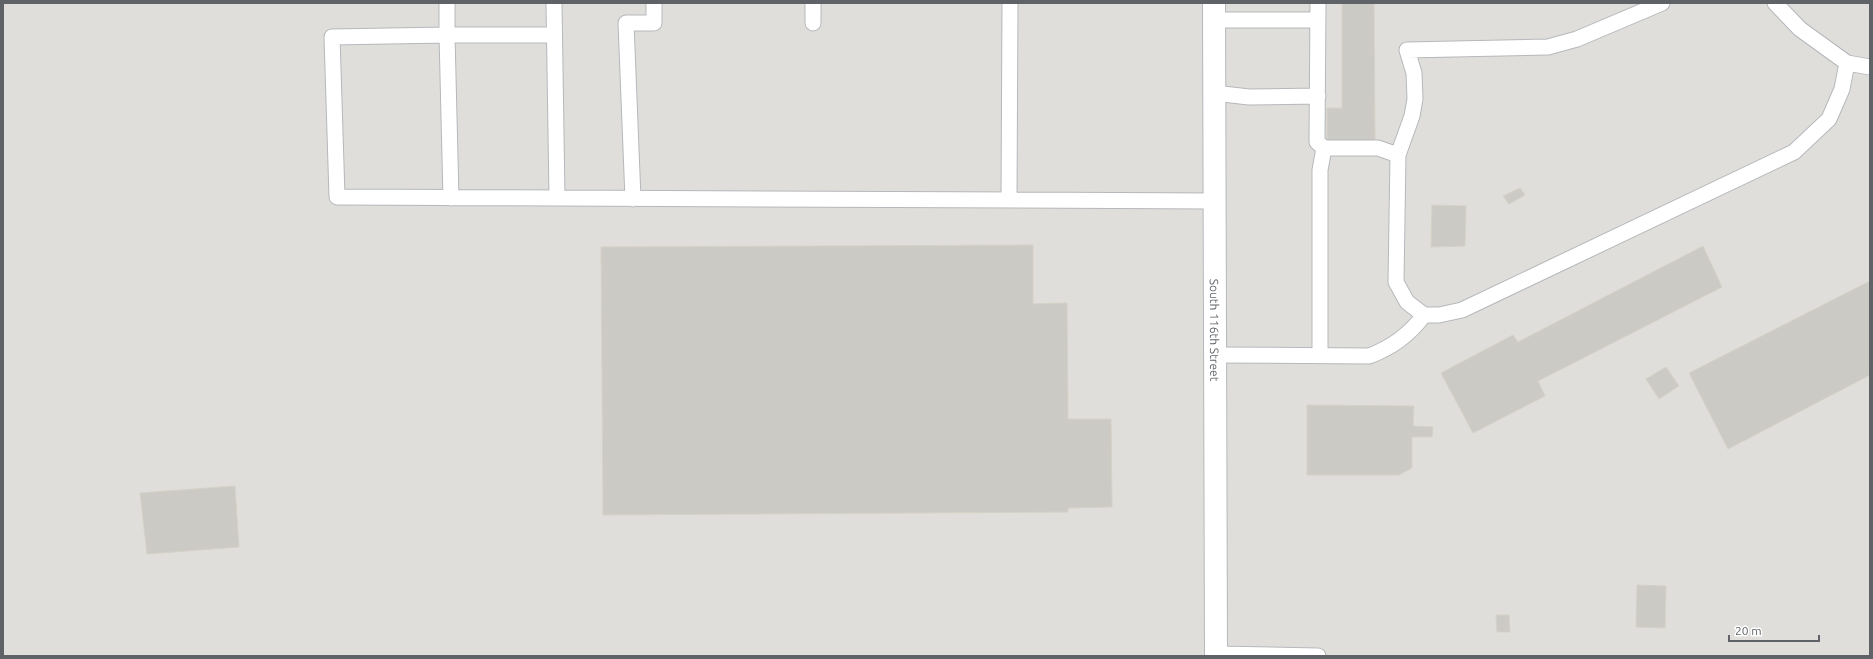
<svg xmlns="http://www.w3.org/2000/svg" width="1873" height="659" viewBox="0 0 1873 659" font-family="Ubuntu,sans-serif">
<rect width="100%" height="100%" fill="#f1efe8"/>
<path fill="#e0deda" d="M3 3H1870V656H3Z"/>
<path fill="#cccac5" stroke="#d6d1c6" d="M1342 3H1374L1375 141H1327V108H1342Z
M1520 188 1525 195 1509 204 1503 196Z
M1432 205 1466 206 1465 246 1431 247Z
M1033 245V304L1067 303 1068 419H1111L1112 507 1068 508V512L603 515 601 247Z
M1703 246 1722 287 1538 381 1545 396 1473 433 1441 373 1513 335 1518 342Z
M1870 281V375L1728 449 1689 373Z
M1666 367 1679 386 1659 399 1646 379Z
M1307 405 1414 406 1413 426 1433 427 1432 437H1412V468L1399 475H1307Z
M235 486 239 547 147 554 140 493Z
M1637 585 1666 586 1665 628 1636 627Z
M1496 615H1509L1510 632H1497Z"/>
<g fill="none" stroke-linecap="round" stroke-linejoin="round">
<defs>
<path id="lane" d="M447 3V35L332 37 337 197 1215 201
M554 3 557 198
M813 3V23
M1318 3 1317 142 1324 148H1378L1398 155
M1662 3 1577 39 1548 47 1407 50 1414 73 1415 99 1412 116 1398 155 1396 282 1407 302 1424 315H1439L1462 310 1794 152 1829 119 1842 89 1847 63
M1775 3 1800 29 1847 63 1870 67
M1214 20H1318
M1214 93 1249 97 1318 96
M451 198 447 35H554
M633 199 626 23H654V3
M1009 200 1010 3
M1215 355 1369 356C1391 348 1410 334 1424 315
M1320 356V170L1324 148
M1216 654 1318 656"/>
<g id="street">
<path id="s1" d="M1214 3 1216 656"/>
</g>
</defs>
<use href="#lane" stroke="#b5b8bc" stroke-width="17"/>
<use href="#street" stroke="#b5b8bc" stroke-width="24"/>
<use href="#lane" stroke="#fff" stroke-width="15"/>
<use href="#street" stroke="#fff" stroke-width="22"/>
</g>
<g text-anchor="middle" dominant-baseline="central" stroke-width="3" stroke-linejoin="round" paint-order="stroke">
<g font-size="12" fill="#5f6368" stroke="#fff">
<text stroke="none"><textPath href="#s1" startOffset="327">South 116th Street</textPath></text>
</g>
</g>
<rect width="1873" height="659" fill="none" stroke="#5f6368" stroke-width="8"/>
<path d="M1729 635v6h90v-6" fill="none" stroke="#5f6368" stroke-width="2"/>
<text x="1735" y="635" font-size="12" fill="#5f6368" stroke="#ffffff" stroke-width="3" paint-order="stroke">20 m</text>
</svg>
